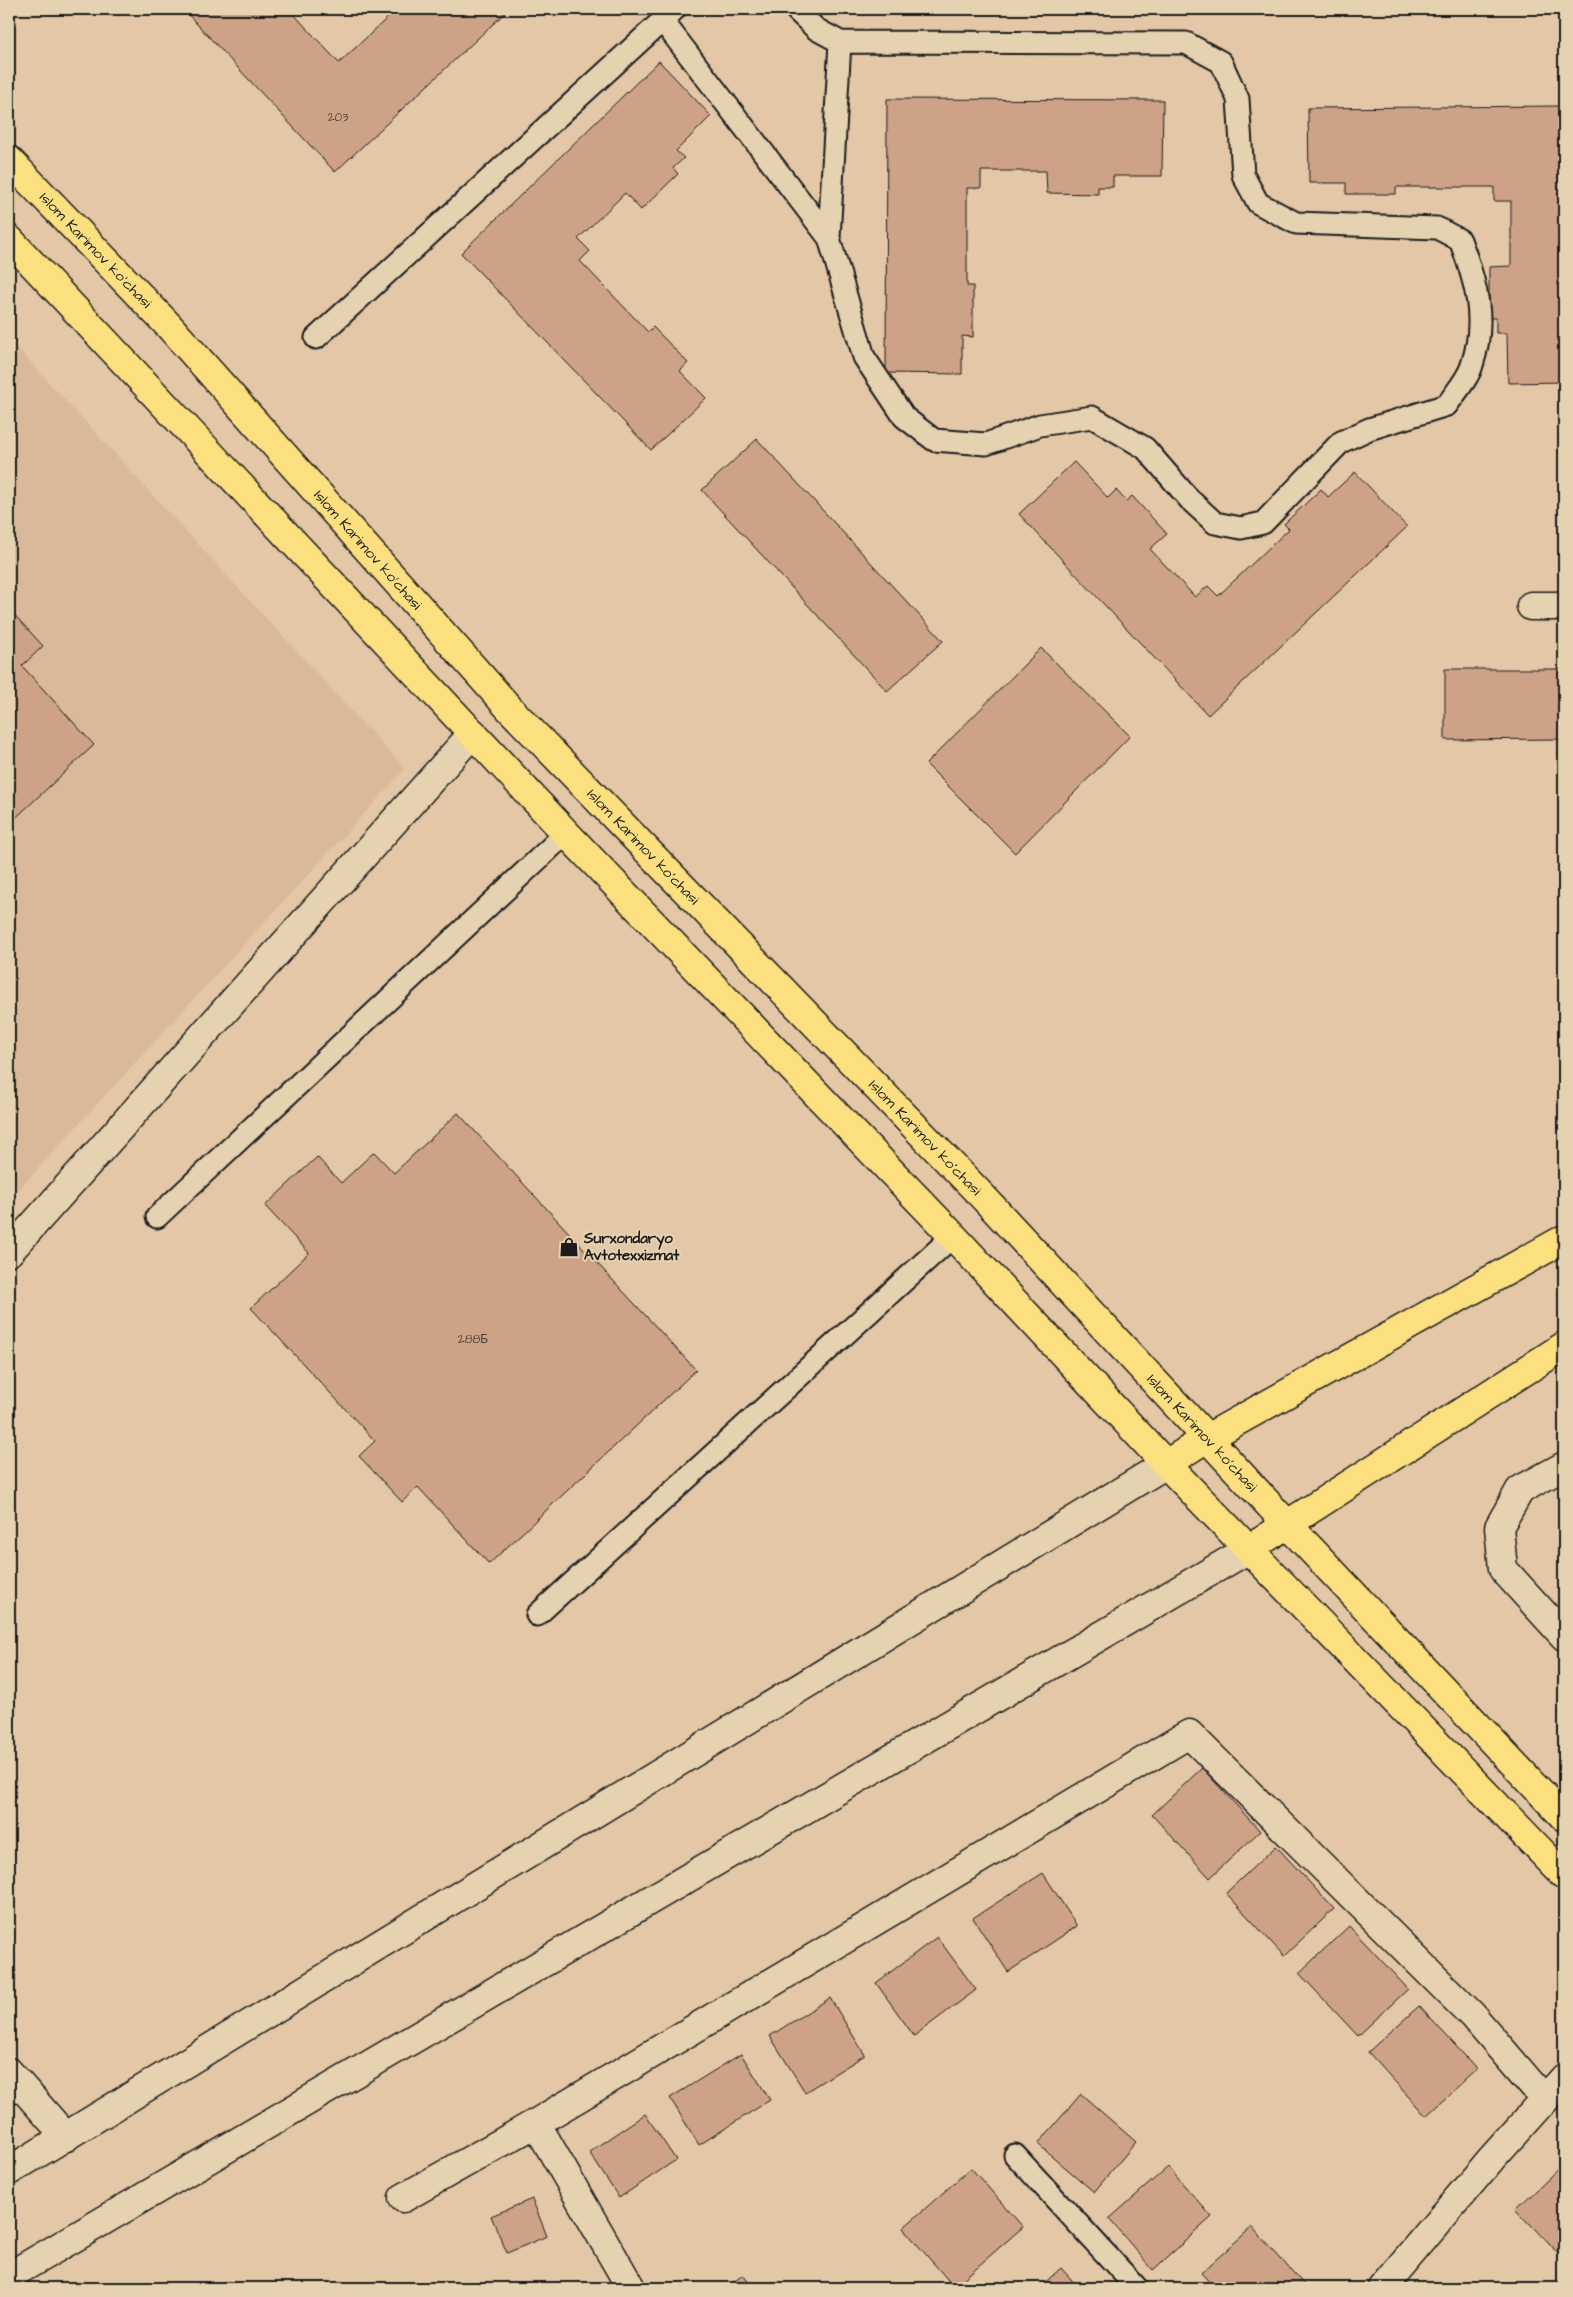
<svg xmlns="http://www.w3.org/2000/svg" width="1573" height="2297" viewBox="0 0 1573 2297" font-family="'Architects Daughter',sans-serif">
<rect width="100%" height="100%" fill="#e3c7a6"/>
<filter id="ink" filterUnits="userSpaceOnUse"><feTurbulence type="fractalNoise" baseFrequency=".02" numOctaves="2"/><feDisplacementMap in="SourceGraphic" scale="10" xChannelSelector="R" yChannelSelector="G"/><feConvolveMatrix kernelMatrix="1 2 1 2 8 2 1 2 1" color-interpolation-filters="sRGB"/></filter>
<g filter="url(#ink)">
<path fill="#d9b99a" d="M9 339 405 769 9 1200Z"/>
<path fill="#cea287" stroke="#1c1c1c" d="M183 9H289L339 63 397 9H509L335 172Z
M659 61 711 116 676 151 684 158 673 168 678 174 641 210 625 193 578 239 590 251 580 261 648 332 653 327 688 363 680 371 706 398 651 450 461 253Z
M887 99 1163 100 1162 176H1113V187H1098V194L1047 193 1046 171H981V188H967V286H973V337L962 336V374L886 373Z
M1564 106V382L1508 383 1507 333H1496V318H1489V267L1511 266V201H1494V187H1396V194H1346V183H1309L1308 108Z
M757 439 943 641 887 691 702 490Z
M1074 462 1108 498 1116 490 1126 501 1132 496 1167 534 1150 549 1195 597 1208 586 1218 596 1289 529 1284 524 1321 489 1328 497 1355 472 1407 527 1208 715 1019 514Z
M9 609 43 646 22 666 94 745 9 824Z
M1041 648 1130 736 1015 853 926 764Z
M1445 669H1564V739L1445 740Z
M458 1113 696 1370 489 1564 418 1487 402 1502 359 1456 375 1441 251 1308 309 1253 265 1206 317 1157 341 1183 374 1152 394 1173Z
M1202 1768 1260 1831 1210 1878 1152 1815Z
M1276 1846 1334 1909 1284 1956 1226 1893Z
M1043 1873 1077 1926 1008 1972 973 1918Z
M1349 1926 1408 1989 1358 2036 1299 1973Z
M937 1937 976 1990 914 2036 876 1983Z
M830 1998 865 2055 805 2092 770 2036Z
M1419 2006 1477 2069 1426 2116 1368 2052Z
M741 2054 770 2100 699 2145 670 2098Z
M1081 2094 1136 2142 1094 2192 1038 2144Z
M645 2114 676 2160 619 2198 589 2152Z
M1564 2163V2260L1516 2209Z
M1168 2167 1212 2217 1153 2270 1109 2219Z
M971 2168 1023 2227 954 2287 903 2228Z
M532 2199 547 2236 507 2253 491 2216Z
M1252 2227 1307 2288H1215L1201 2273Z
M1061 2268 1079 2288H1039Z
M743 2275 753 2288H725Z"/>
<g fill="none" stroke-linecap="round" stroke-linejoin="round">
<defs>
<path id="lane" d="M662 20 829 238 864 357 904 417 934 440 986 444 1040 425 1092 417 1145 448 1190 500 1215 523 1241 528 1263 523 1341 442 1369 429 1447 405C1455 393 1468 379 1472 365 1487 320 1476 282 1460 240L1437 228 1296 223 1258 203 1243 175 1238 99 1221 62 1186 43 840 42 816 29 795 9
M829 238 840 42
M316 338 675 9
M157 1217 566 833
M537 1615 953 1236
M1015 2155 1137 2288"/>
<path id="street" d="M1531 606H1564
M9 1252 473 733
M1564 1466 1520 1490 1499 1527 1503 1569 1564 1636
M9 2072 66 2137
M536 2123 631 2288
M403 2198 536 2123 1189 1734 1472 2015 1545 2100
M1382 2288 1492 2158 1564 2078"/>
<path id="secondary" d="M9 2171 1166 1464
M9 2276 1249 1549"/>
<g id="primary">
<path id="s1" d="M9 160 169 326 509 708 984 1198 1287 1524 1564 1817"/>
<path d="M9 239 566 833 953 1236 1166 1464 1564 1875"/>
<path d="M1166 1464 1207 1438 1564 1239"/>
<path d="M1249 1549 1564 1346"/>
</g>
</defs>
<use href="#lane" stroke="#1c1c1c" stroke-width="25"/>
<use href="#street" stroke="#1c1c1c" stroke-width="31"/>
<use href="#secondary" stroke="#1c1c1c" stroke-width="31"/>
<use href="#primary" stroke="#1c1c1c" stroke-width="31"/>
<use href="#lane" stroke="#e5d2b0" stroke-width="21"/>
<use href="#street" stroke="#e5d2b0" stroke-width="28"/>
<use href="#secondary" stroke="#e5d2b0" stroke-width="28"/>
<use href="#primary" stroke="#fce080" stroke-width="28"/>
</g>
</g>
<defs>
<symbol id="shop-bare" viewBox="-9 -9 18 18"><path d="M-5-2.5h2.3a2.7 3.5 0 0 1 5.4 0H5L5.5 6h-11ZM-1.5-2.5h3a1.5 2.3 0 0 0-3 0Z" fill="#1c1c1c" stroke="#e5d2b0" stroke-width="2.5" paint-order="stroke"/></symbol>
</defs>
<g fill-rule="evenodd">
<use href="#shop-bare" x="555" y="1233" width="28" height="28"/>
</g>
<g text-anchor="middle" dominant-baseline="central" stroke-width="4" stroke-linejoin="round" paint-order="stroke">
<g font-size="12" fill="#483e37">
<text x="338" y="117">203</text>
<text x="473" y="1339">288Б</text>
</g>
<g font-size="15" fill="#1c1c1c" stroke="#e5d2b0">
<text stroke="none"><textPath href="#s1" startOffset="125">Islom Karimov ko'chasi</textPath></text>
<text stroke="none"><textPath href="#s1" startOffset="530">Islom Karimov ko'chasi</textPath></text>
<text stroke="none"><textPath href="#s1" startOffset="935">Islom Karimov ko'chasi</textPath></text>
<text stroke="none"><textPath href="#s1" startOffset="1340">Islom Karimov ko'chasi</textPath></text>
<text stroke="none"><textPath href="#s1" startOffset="1745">Islom Karimov ko'chasi</textPath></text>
</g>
<g font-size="15" font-weight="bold" fill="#1c1c1c" stroke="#e5d2b0" text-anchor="start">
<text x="584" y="1238">Surxondaryo<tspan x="584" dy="17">Avtotexxizmat</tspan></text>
</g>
</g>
<rect width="1573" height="2297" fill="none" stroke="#e5d2b0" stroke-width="30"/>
<rect x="15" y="15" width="1543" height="2267" fill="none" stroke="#1c1c1c" stroke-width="2" filter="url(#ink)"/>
</svg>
